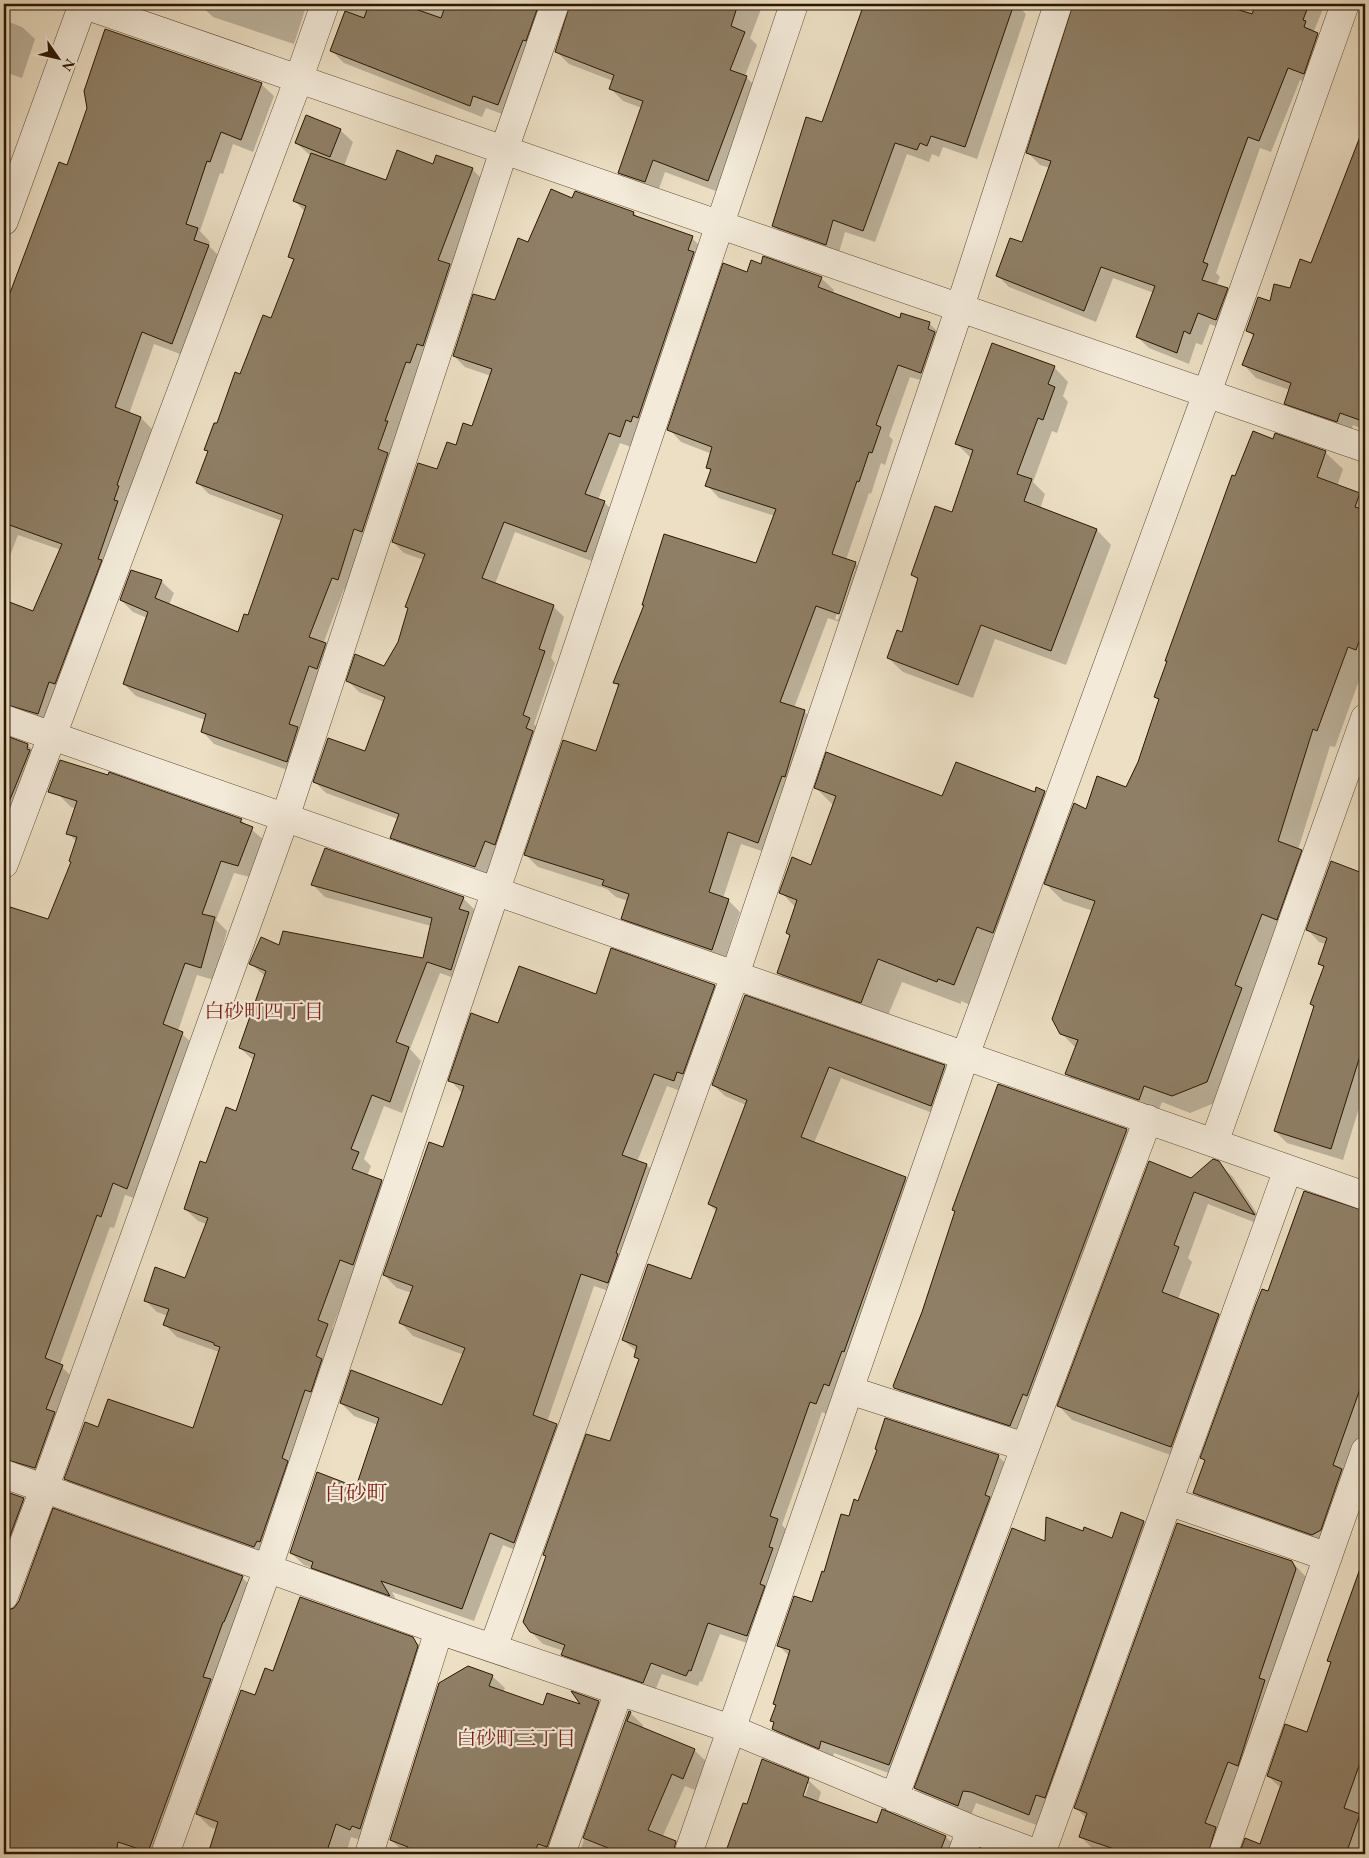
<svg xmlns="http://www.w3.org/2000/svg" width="1369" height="1858" viewBox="0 0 1369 1858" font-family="'EB Garamond','Noto Serif JP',serif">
<rect width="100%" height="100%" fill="#ecdfc4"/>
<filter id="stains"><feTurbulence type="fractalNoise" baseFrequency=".004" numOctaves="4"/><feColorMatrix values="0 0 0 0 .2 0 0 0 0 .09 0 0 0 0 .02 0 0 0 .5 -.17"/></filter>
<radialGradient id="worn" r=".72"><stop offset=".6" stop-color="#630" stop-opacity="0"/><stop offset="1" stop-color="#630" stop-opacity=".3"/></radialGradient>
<path fill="#0003" fill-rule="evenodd" d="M199 4H301L305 10 294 44 213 17Z
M350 4H559L510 117 486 108 482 117 344 63 332 51Z
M571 4H763L750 38 757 45 745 76 759 90 721 193 665 172 657 194 632 185 619 173 642 108 623 101 611 89 613 81 569 64 556 51Z
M857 4H1016L1026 14 977 159 943 147 939 157 932 154 929 162 907 154 875 242 845 232 838 256 786 238 774 226 823 123 864 7Z
M1074 4H1325L1314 31 1330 46 1316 85 1300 80 1271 152 1260 148 1216 273 1220 277 1216 286 1227 289 1239 301 1228 331 1210 324 1202 345 1196 343 1189 364 1149 348 1137 337 1154 293 1113 278 1096 322 1009 287 997 275 1023 244 1050 168 1040 165 1028 153 1074 9Z
M4 20 22 27 35 39 22 78 4 72Z
M261 84 274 96 253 152 233 144 223 174 220 173 200 231 210 242 209 246 221 258 185 356 154 344 129 414 141 418 153 430 51 726 4 723V602L34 613 61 550 18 535 4 571V292L10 294 68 166Z
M1364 129 1365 430 1353 425 1350 434 1299 416 1286 403 1290 390 1256 378 1244 365 1254 337 1247 330 1271 302 1291 289 1312 265Z
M340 130 353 142 344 166 386 182 433 165 472 169 484 181 350 591 344 589 323 644 337 656 299 774 214 744 202 731 205 720 136 696 124 684 147 618 133 612 121 600 161 581 174 593 169 605 239 634 248 617 282 521 209 494 197 482 209 452 206 449 241 375 272 320 294 261 290 257 305 212 295 201 311 156 296 143Z
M576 193 634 213 639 218 692 238 703 249 631 447 620 443 598 500 604 502 615 513 597 563 515 532 495 584 553 606 564 617 551 658 555 663 534 724 541 731 486 878 403 849 392 837 398 819 326 793 315 782 366 752 384 702 359 692 348 681 384 667 399 643 409 610 406 607 424 560 404 553 393 542 437 471 473 427 491 376 465 367 454 356 496 302 529 243 573 199Z
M762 265 821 278 834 290 833 294 901 320 929 323 942 336 934 384 910 377 889 436 893 440 885 465 881 463 871 494 869 493 846 560 856 564 868 576 851 626 828 618 794 708 804 711 816 724 771 854 741 844 723 898 728 900 740 912 724 962 635 931 622 918 628 901 616 897 607 889 538 867 526 855 597 753 619 687 614 682 645 606 643 604 757 565 775 516 719 498 707 485 711 471 707 467 712 454 681 442 669 429 748 274ZM853 569H855L838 620 835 619Z
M1054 367 1068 382 1063 396 1068 402 1057 433 1052 431 1033 482 1045 494 1040 509 1097 530 1111 545 1066 665 995 639 973 698 903 672 888 658 902 634 919 581 912 575 953 514 971 458 957 444Z
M1274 440 1325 452 1343 469 1337 486 1360 494 1365 500V664L1335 747 1330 746 1298 850 1318 868 1224 1099 1190 1113 1162 1102 1156 1117 1084 1091 1067 1074 1076 1048 1061 1033 1093 911 1063 901 1046 884 1087 810 1127 788 1139 763 1160 701 1155 697 1236 478Z
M4 735 28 745 40 758 4 868Z
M816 788 943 798 1044 792 1068 816 1016 956 977 1008 961 1001V1004L902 982 884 1025 802 997 779 973 791 936 788 933 796 908 781 892 812 866 834 806Z
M59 795 241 820 265 841 250 877 234 873 216 920 227 931 214 980 197 975 178 1031 195 1045 140 1200 125 1195 114 1228 110 1227 60 1365 74 1379 47 1480 4 1478V905L49 921 72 863 77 842 68 833 76 809 71 807Z
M1365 852V1089L1343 1160 1287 1143 1275 1131 1314 1008 1311 1004 1324 968 1319 964 1326 944 1319 942 1308 930 1358 873Z
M313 885 463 898 475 910 463 981 440 973 410 1049 421 1061 402 1113 384 1106 364 1159 371 1166 367 1176 381 1181 394 1193 366 1276 353 1272 332 1329 340 1337 266 1559 78 1491 66 1479 99 1428 193 1429 219 1352 177 1337 165 1325 168 1316 157 1312 145 1300 186 1279 206 1224 198 1221 185 1209 237 1112 254 1061 240 1048 266 977 251 964 279 947 423 959 431 926 325 897Z
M714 986 727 998 686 1093 667 1086 637 1162 647 1165 659 1178 620 1295 594 1286 547 1422 556 1425 569 1438 527 1555 503 1545 474 1621 392 1592 400 1607 325 1580 315 1569 304 1565 291 1553 356 1489 378 1425 354 1416 341 1403 442 1406 464 1355 413 1336 401 1323 412 1293 397 1288 384 1275 444 1148 463 1094 450 1080 499 1024 597 996Z
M745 997 945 1067 956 1078 943 1117 841 1078 814 1143 905 1178 917 1190 828 1415 822 1412 782 1525 789 1532 759 1647 720 1634 702 1682 700 1681 698 1686 662 1674 654 1693 574 1666 563 1655 564 1651 543 1644 531 1632 610 1442 640 1361 635 1356 637 1352 623 1340 692 1281 717 1212 709 1204 746 1105 725 1096 713 1085Z
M999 1086 1127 1130 1139 1143 1023 1438 909 1401 896 1388 956 1213 954 1210Z
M1218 1163 1233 1177 1266 1227 1208 1204 1188 1258 1192 1262 1178 1299 1219 1315 1232 1328 1185 1460 1072 1420 1059 1406 1191 1179Z
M1304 1193 1365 1213V1420L1346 1474 1325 1546 1207 1505 1195 1493 1206 1462 1202 1458 1269 1293Z
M998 1456 1011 1469 902 1778 834 1753 832 1761 786 1742 773 1729 775 1723 772 1721 789 1656 778 1645 813 1604 850 1518 859 1502Z
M4 1491 23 1499 36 1511 4 1597Z
M1122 1514 1144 1522 1157 1535 1042 1827 976 1803 970 1818 929 1801 916 1788 1046 1543 1083 1532 1113 1539Z
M1365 1559V1798L1359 1815 1365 1821V1854H1241L1246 1840 1260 1845 1281 1788 1268 1776 1308 1733 1332 1664 1329 1661Z
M1292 1562 1306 1577 1214 1854H1104L1095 1851 1081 1837 1087 1819 1076 1808Z
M242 1577 254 1590 164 1854H4V1703L94 1734Z
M412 1638 425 1651 363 1841 351 1837 346 1854H207L216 1829 210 1827 197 1814 256 1696 274 1672Z
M492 1676 505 1688 503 1693 544 1707 583 1706 598 1702 611 1714 561 1854H406L391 1840Z
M629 1712 643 1725 642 1728 694 1750 707 1762 695 1790 685 1786 661 1840 669 1847 666 1854H579Z
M808 1780 821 1792 818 1802 878 1824 946 1837 958 1849 956 1854H726L744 1805 748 1806ZM806 1784H809L803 1802 800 1801Z"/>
<path fill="#8f7f66" stroke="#2b1600" d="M369 4H401L441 18 446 4H539L526 41 523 40 519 50 498 105 473 96 470 106 330 51 345 11 364 18Z
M570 4H738L731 26 745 32 730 70 747 76 708 181 653 160 645 182 618 173 643 101 609 89 614 75 555 52Z
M864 4H1014L965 147 931 136 927 146 920 143 917 150 895 143 863 231 833 220 826 245 772 226 806 117 822 122Z
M1073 4H1221L1252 14 1256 4H1309L1303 20 1306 21 1304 27 1318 33 1304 74 1288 68 1259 141 1248 137 1230 186 1203 262 1208 264 1202 280 1228 288 1216 320 1198 313 1190 334 1184 331 1177 353 1136 337 1155 286 1101 267 1084 311 996 276 1010 238 1022 242 1051 161 1026 153Z
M105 29 262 83 241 140 221 132 210 162 207 161 186 224 198 228 194 240 209 245 172 344 142 332 115 407 141 417 117 485 119 486 114 500 118 501 98 559 102 560 55 684 49 682 38 714 4 704V600L33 611 62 544 4 523V291L10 293 59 162 67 165 87 108 84 91Z
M306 115 341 129 330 157 295 143Z
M1363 129H1365V422L1340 413 1337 422 1284 404 1291 383 1242 365 1254 334 1246 331 1258 297 1270 301 1274 284 1290 288 1300 259 1311 263Z
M397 150 433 164 436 155 473 168 438 260 450 264 423 346 417 344 410 363 406 362 385 421H388L378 449 388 453 362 532 354 529 338 580 332 578 309 637 326 643 317 669 309 666 289 724 298 727 287 762 201 732 206 714 123 684 148 612 120 600 131 570 162 580 155 598 238 632 244 614 248 615 283 515 196 483 208 451 204 450 214 423H217L235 372 240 374 263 315 271 318 294 259 288 257 306 206 293 201 311 153 386 180Z
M551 189 572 198 575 191 634 212 633 215 693 236 688 250 694 252 638 418 633 416 631 422 626 420 620 437 609 433 585 494 605 501 586 552 504 522 482 578 554 605 539 649 545 651 523 715 530 718 526 728 533 731 495 845 485 841 475 867 390 838 399 814 313 782 328 738 365 751 385 697 346 681 355 654 384 666 398 642 408 608 405 607 425 554 392 542 418 463 437 469 447 442 456 445 463 423 472 426 492 369 453 356 473 294 495 300 518 238 528 242Z
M763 256 822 277 818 287 900 318 901 313 930 322 928 329 935 332 921 373 898 365 876 425 881 427 872 453 869 452 859 482 857 481 832 554 856 562 839 614 816 606 780 702 805 710 785 777 782 776 758 843 728 832 709 892 729 899 712 950 621 919 629 894 602 885 604 880 524 855 563 740 596 751 619 684 613 683 644 605H642L664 534 756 563 776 509 705 486 711 469 706 468 712 447 667 430 723 263 747 272 751 260 761 264Z
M992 343 1055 366 1048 384 1055 387 1043 420 1038 418 1017 474 1032 479 1024 501 1097 529 1051 651 981 625 958 685 887 658 897 630 902 632 918 578 911 575 935 506 952 512 973 450 955 444Z
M1253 431 1273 439 1275 433 1326 451 1317 477 1360 493 1355 507 1365 510V625L1356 650 1348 647 1317 731 1313 729 1278 841 1302 850 1277 920 1262 914 1235 985 1242 988 1207 1082 1172 1096 1144 1086 1139 1100 1065 1074 1078 1040 1060 1034 1052 1019 1095 901 1044 884 1074 803 1086 809 1097 776 1126 787 1138 762 1159 699 1154 697 1167 661H1165L1232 475 1235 476Z
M4 735 28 744 27 749 30 750 9 802 4 801Z
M826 752 942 796 956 762 1035 792 1036 787 1045 791 993 933 977 927 954 985 938 979 937 982 878 959 861 1003 777 973 790 935 786 933 797 900 779 893 792 857 811 865 836 796 814 788Z
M60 760 108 775 109 772 242 819 240 822 253 827 238 866 221 861 202 914 215 917 201 968 185 963 163 1024 183 1032 127 1189 113 1183 101 1217 97 1215 45 1358 63 1365 46 1409 55 1412 35 1468 4 1459V926L10 907 48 919 71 862 69 861 77 837 66 834 77 801 48 792Z
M325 848 464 897 459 909 469 912 451 970 427 962 396 1042 409 1047 390 1102 372 1095 351 1149 359 1152 352 1169 382 1180 353 1265 340 1260 318 1320 328 1324 316 1356 322 1359 311 1392 305 1390 282 1458 288 1461 260 1542 257 1541 254 1547 64 1479 85 1422 98 1427 108 1399 193 1428 220 1347 214 1345V1343L163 1325 169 1309 144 1301 155 1267 185 1278 208 1218 184 1209 200 1161 206 1163 226 1107 236 1111 255 1054 239 1048 266 971 249 964 261 937 279 945 283 931 423 958 432 918 311 885Z
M1331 861 1365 874V1040L1331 1149 1274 1131 1314 1006 1310 1004 1324 966 1318 964 1327 938 1306 930Z
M611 948 715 985 683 1074 677 1072 674 1081 654 1074 622 1155 647 1164 616 1253 618 1254 608 1283 581 1274 533 1415 557 1424 514 1543 490 1533 462 1609 381 1581 390 1596 311 1568 313 1562 290 1553 317 1472 356 1487 379 1418 340 1403 351 1370 442 1405 465 1348 399 1323 413 1286 383 1275 429 1142 443 1147 464 1086 448 1081 471 1013 498 1023 519 966 596 994Z
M745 995 945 1065 931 1106 829 1067 801 1137 906 1177 844 1352 842 1351 829 1386 824 1384 816 1404 810 1402 770 1516 778 1519 769 1547 773 1548 760 1584 765 1586 747 1636 708 1623 691 1671 689 1670 686 1676 651 1663 643 1683 561 1655 565 1645 530 1632 523 1622 546 1556 543 1555 586 1434 610 1441 639 1359 634 1357 637 1346 622 1340 648 1264 691 1279 717 1208 708 1204 747 1100 712 1085Z
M998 1084 1127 1129 1027 1396 1023 1394 1010 1426 894 1388 893 1386 922 1312 955 1211 952 1210Z
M1213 1159 1219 1161 1255 1215 1194 1192 1174 1245 1179 1247 1162 1292 1219 1314 1171 1447 1057 1406 1149 1161 1191 1178Z
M1304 1191 1365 1211V1375L1333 1465 1342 1469 1321 1530 1312 1535 1193 1493 1205 1460 1200 1458 1256 1304 1262 1289 1268 1291Z
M885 1418 999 1455 985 1495 990 1497 889 1765 821 1741 819 1749 772 1729 774 1722 770 1721 776 1705 773 1704 790 1650 777 1646 794 1596 812 1602 822 1571 824 1572 841 1514 849 1516 854 1499 858 1501 877 1450 875 1449Z
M4 1491 24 1498 4 1552Z
M53 1508 243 1576 224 1622H223L203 1677 211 1679 148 1852 118 1842 116 1854H4V1611L14 1608 19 1601Z
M1121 1512 1144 1521 1045 1798 1036 1795 1029 1815 971 1792 963 1791 958 1806 914 1788 1012 1528 1045 1541 1046 1517 1083 1531 1084 1527 1112 1538Z
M1177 1523 1292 1561 1296 1569 1259 1678 1265 1680 1238 1766 1228 1762 1205 1823 1216 1827 1208 1854H1129L1079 1837 1087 1813 1074 1808Z
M1361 1566 1365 1567V1749L1344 1808 1360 1814 1346 1854H1239L1245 1838 1260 1844 1282 1782 1267 1776 1285 1724 1307 1732 1331 1662 1327 1661Z
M300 1597 413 1637 418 1646 360 1829 352 1826 350 1830 336 1824 326 1854H208L218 1822 196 1814 241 1690 255 1695 265 1668 273 1671Z
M468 1666 493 1675 489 1686 543 1705 547 1693 580 1704 571 1691 599 1701 547 1847 538 1844 534 1854H405L408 1847 390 1840 439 1683Z
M629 1711 631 1712 627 1721 695 1749 683 1779 672 1774 648 1830 676 1841 673 1854H623L583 1838Z
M762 1759 809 1778 803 1796 877 1823 882 1809 946 1836 939 1854H725L743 1803 747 1804Z"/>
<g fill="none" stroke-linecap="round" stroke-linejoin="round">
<defs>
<path id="minor" d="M82 4 1365 448
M4 221 83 4
M4 719 1365 1196
M4 864 299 78 325 4
M1214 1143 1365 718
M849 1390 1025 1447
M4 1474 439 1630 731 1729 971 1829 1038 1854
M1168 1501 1328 1557
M4 1596 44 1489 285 818 504 150 555 4
M493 1648 735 975 960 307 1058 4
M894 1798 1148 1119
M165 1854 268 1568 794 4
M369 1854 439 1630
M561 1854 619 1691
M688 1854 965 1056 1207 393 1345 4
M962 1854 971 1829
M1041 1854 1288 1169
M1223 1854 1365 1451"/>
</defs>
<use href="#minor" stroke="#5b4831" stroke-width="29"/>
<use href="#minor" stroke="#f3ead9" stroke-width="28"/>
</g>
<g text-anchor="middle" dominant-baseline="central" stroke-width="4.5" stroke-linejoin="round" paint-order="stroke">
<g font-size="20" fill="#7a1f14" stroke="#f3ead9">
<text x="264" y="1011">白砂町四丁目</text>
<text x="516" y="1738">白砂町三丁目</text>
</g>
<g font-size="21" fill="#7a1f14" stroke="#f3ead9">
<text x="356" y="1492">白砂町</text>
</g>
</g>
<rect width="1369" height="1858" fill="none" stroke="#ecdfc4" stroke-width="20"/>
<rect x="5" y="5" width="1359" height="1848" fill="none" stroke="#2b1600" stroke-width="2.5"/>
<rect x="10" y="10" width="1349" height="1838" fill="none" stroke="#2b1600"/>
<g transform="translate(58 58) rotate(124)" stroke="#f3ead9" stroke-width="4" paint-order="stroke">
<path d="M0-4L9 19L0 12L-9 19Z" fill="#2b1600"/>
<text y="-8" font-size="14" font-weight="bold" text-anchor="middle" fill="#2b1600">N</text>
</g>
<rect width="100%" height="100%" filter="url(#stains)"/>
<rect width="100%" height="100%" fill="url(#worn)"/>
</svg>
